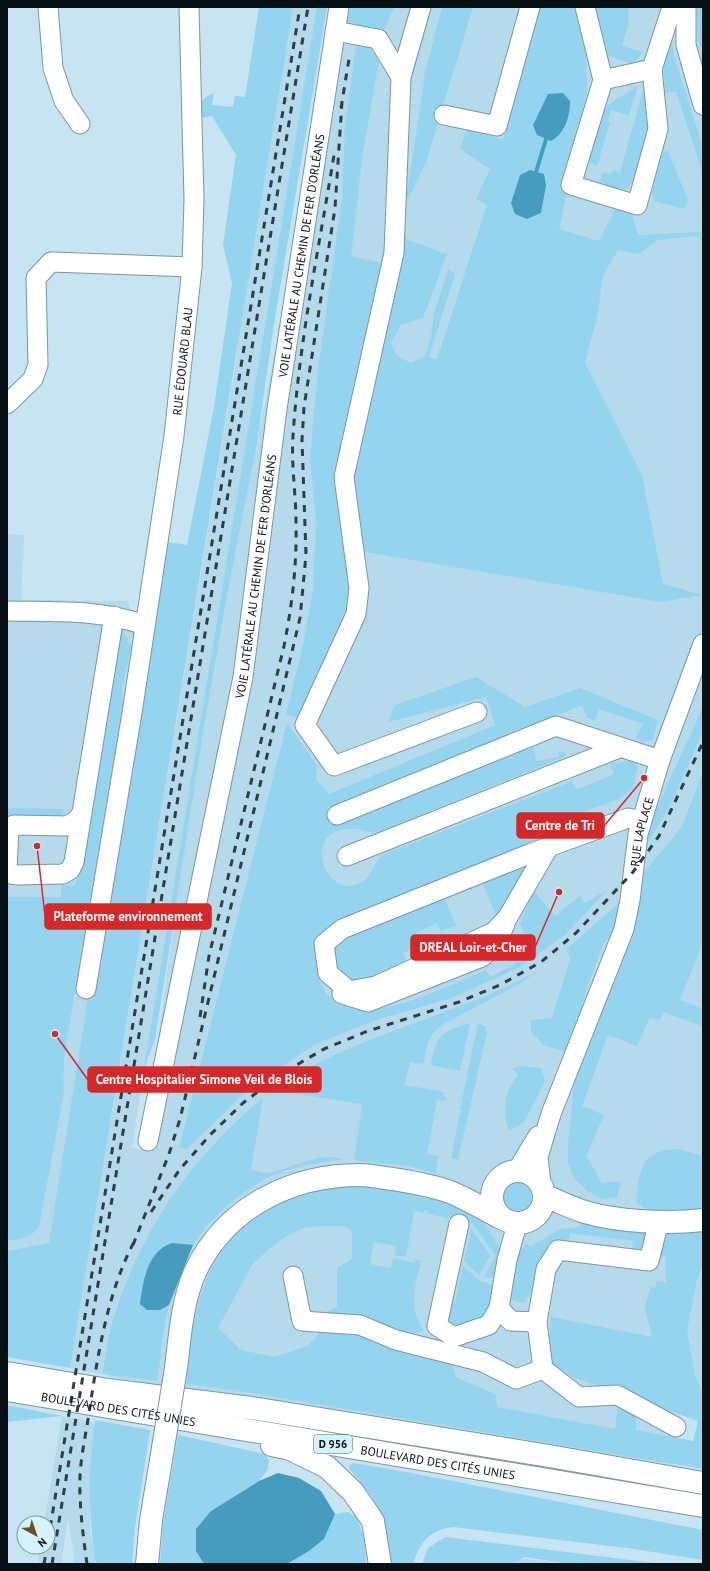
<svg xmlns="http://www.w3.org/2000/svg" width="710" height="1571" viewBox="0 0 710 1571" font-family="'PT Sans',sans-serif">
<rect width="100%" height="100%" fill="#c7e4f2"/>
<path fill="#b4daeb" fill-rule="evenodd" d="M269 7H327L274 324 258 437 308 189 330 7H703V1404L664 1323 676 1465 109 1377 120 1303 102 1374 70 1368 237 354ZM176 911 142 1149 132 1148 144 1069 155 1039Z
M7 534 24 535 21 600 128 601 152 714 52 1365 7 1355Z
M62 1416 95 1423 90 1477V1528L96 1564H75L68 1518 61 1564H37L40 1547H48V1523H44Z
M432 1550 574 1564H431Z"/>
<path fill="#95d4ef" d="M259 7H293L70 1368 7 1357V1251L49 1243 88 998 168 542 187 545 214 407 232 283 223 245 236 155 212 116 200 118V103L207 96 214 93 212 105 233 107 235 96 245 97Z
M317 7H327L274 324 256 448 229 584 203 732 155 1039 144 1069Z
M344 7H394L383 33 342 20Z
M442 7H473L426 162 405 206 426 69Z
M540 7H576L582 16 586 51 587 94 560 190 567 194 559 229 599 241 617 205 631 210 638 235 703 232V239L693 236 658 240 639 254 618 250 603 275 598 313 585 363 642 475 663 584 703 595 661 602 360 551 347 476 372 363 405 239 447 254 423 318 401 325 391 343 397 356 411 363 425 356 431 337 434 313 448 269 455 274 429 357 437 359 487 205 476 199 490 169 460 149 467 129 503 140 525 64 536 12Z
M595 7H629L628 25 622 46 643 52 633 64 603 54 594 11Z
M696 7H703V54L698 39Z
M666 39 672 41 674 56 703 147V174L676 92 665 93 663 55Z
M356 46 370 48 379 61 363 151 351 256 381 263 383 249H390L354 406 351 597 306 711 296 718 286 714 304 641 313 589 316 522 310 459 318 369 342 200 345 126Z
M638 86 629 115 611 110 607 122 610 123 597 166 591 163 589 158 606 106Z
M644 87 650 129 633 182 627 189H617L600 182 603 172 611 174 612 170 620 172Z
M668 151 688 200 684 209 654 201 652 191 663 152Z
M122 628 131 646 122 688 123 714 94 907 74 997 64 1057 63 1097 39 1227C30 1238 21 1240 7 1240V897H61V885L75 886Z
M476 677 525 707 580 688 658 720 653 740 646 742 636 738 643 724 599 709 595 721 587 718 582 705 328 808 335 825 533 744 536 761 558 757 559 752 564 751 566 756 377 833C368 832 356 828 347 829 300 833 327 903 362 882 373 875 373 864 382 855L572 781 576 790 614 774 610 764 633 760 638 768 633 788 620 799 572 816 576 826 398 898 319 944C315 962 316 976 325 991 352 1037 449 985 486 970L490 977 512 966 530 944 520 924 534 891 555 916 580 896 585 903 607 890 566 934 518 968 451 998 373 1021 316 1044 252 1086 187 1149 179 1148 287 723 317 765 316 779 329 794 495 725 486 697 388 722 395 705Z
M703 704V732L669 808 642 852 644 836 699 716Z
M702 774 703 942 680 1000 703 1009V1026L663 1012 660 1020 650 1017 637 1046 608 1035 582 1106 604 1115 586 1156 602 1183 621 1181 617 1197 602 1199 587 1191 574 1178 568 1164V1150L574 1082 634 925 641 898 643 873 682 827Z
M7 808 64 809 62 820 7 821Z
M527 864 529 868 498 919 481 880Z
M443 895 456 926 441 931 437 923 416 933 420 945 403 953 407 962 359 983H350L337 974C333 957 330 952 342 937Z
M621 901 615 930 604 943 588 985 568 1053 544 1045 531 1032V1020L552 1018 570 959 567 949Z
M539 970 519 984 442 1025C427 1036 426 1047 424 1064L410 1062 405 1085 444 1092 443 1096 446 1097 445 1101 437 1100 427 1154 438 1156 436 1173 409 1166 354 1160 362 1104 272 1090C353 1034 454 1018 539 970Z
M470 1023 460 1071 431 1065C438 1033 439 1033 470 1023Z
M478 1023 485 1026 487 1032 458 1160 451 1158 460 1113H462L463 1111 460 1110Z
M519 1066 541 1068 545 1081 524 1122 509 1131C501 1112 505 1090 519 1074L512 1069Z
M263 1098 251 1170C258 1171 267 1174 273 1172 294 1167 323 1150 344 1160 322 1162 299 1165 279 1173 248 1185 209 1217 192 1247 183 1263 176 1282 171 1300 163 1325 161 1354 157 1381L102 1374C106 1358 107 1340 112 1324 138 1234 191 1157 263 1098Z
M676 1149 703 1155V1211C683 1212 650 1220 636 1201 641 1170 638 1152 676 1149Z
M497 1199a22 22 0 1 1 44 0a22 22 0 1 1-44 0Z
M362 1186 423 1195 424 1193 479 1215 499 1246 501 1257 497 1279 484 1277 496 1256 472 1223 428 1214V1211L424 1210V1213L414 1211 406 1257 394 1255 396 1246 374 1242 370 1264 391 1268 393 1258 415 1263V1259L421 1260C416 1285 407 1305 423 1329L422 1331 410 1335 322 1314 337 1307V1268L352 1259V1232L345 1226H319L303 1228 285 1237 271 1247 252 1265 218 1328 241 1350 275 1357 308 1346 319 1333 333 1330 361 1329 451 1363 457 1378 496 1394 497 1407 615 1429 618 1402 636 1411V1430L693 1441 698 1421 548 1368 551 1317 652 1337 645 1308 650 1288 656 1287V1281L666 1282V1256L657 1255 663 1232H693L703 1230V1265L697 1279 687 1331 695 1376 703 1391V1469L239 1391 186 1384 189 1364 186 1363C191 1338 195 1311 204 1286 229 1216 291 1188 362 1186Z
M581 1223 642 1227C649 1242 648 1249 631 1252L633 1241 570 1233 568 1242 523 1303 510 1300 508 1294 518 1252 527 1243 530 1247 560 1229 580 1227Z
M471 1229 491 1255 479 1275 464 1261Z
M463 1266 480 1281 496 1285C491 1311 490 1320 462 1326 455 1327 451 1329 444 1325L446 1302 455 1303Z
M7 1405 62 1416 7 1422Z
M95 1420 150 1430 135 1528 132 1564H96C88 1515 88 1469 95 1420Z
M178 1435 265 1454 269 1460 268 1469 259 1481 211 1511 196 1551 204 1564H160L163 1524Z
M353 1463 407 1472 703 1530V1560L627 1548 453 1527C429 1530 420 1542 413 1564H390L385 1528 372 1497 348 1467Z
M348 1512 357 1518 365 1542 366 1564H287L309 1551 324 1539 335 1514Z
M445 1537 662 1564H572L524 1557 512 1564H422L428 1548Z"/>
<path fill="#459cbe" d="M563 93 570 101C570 117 565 133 551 141L537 135 533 125 548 94Z
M530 170 544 174 546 185 541 213 527 219 515 214 511 203 520 175Z
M172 1243 193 1245 169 1305 160 1310H147L140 1304C143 1281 147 1251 172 1243Z
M278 1473 299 1478 321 1491 335 1514 324 1539 309 1551 287 1564H204L196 1551V1529L211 1511 259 1481Z"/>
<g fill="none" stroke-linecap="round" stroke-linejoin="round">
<path stroke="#459cbe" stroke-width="4" d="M536 172 546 139"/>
<defs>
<g id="minor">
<path d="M48 7 53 68 64 101 80 124"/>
<path d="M421 7 401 77 394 253 344 477 359 588 356 614 305 725 334 766 477 712"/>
<path d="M585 7 603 80 571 185 637 205 658 129 652 69 672 7"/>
<path d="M686 7V45L703 105"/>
<path d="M335 31 378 39 401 77"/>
<path d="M603 80 652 69"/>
<path d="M444 115 497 126 530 7"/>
<path d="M7 404 33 379 38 365 36 278 51 262 192 267"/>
<path d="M7 611C56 612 98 609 145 625"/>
<path d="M82 813 77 820 67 826 14 825 9 828 7 871 10 874 16 875 63 874 70 870 74 862 114 616"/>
<path d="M337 815 556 726 660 760"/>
<path d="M548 848 508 917 494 932 376 986 349 991 328 973 324 944 342 929 529 854 628 818 641 821"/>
<path d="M347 856 619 748"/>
<path id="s1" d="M86 989 132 713 174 436 192 267 194 199 189 7"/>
<path d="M342 994 368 1002 482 957 496 944 505 924"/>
<path id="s2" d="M148 1141 243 677 277 409 339 7"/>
<path d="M517 1171 538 1136"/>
<path id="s3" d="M541 1184 538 1157 551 1114 624 929 630 900 638 834 660 760 703 644"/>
<path d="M659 1221 649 1261 558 1250 546 1269 537 1322 543 1369 579 1397 617 1395 676 1427"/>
<path d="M459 1224 437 1326 454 1337 489 1325 499 1308"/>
<path d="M517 1224 507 1260 499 1308 511 1321 537 1322"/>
<path d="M293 1276 302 1321 360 1325 396 1340 483 1362 516 1379 543 1369"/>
</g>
<path id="major" d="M492 1197a26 26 0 1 1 52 0a26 26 0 1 1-52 0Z
M545 1196C558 1201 572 1208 585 1212 619 1222 668 1224 703 1220
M7 1373 108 1390 251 1408 549 1456 703 1483"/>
<g id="highway">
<path d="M176 1368C180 1336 182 1300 196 1270 227 1207 291 1175 360 1175 371 1175 383 1178 393 1179 412 1182 432 1185 450 1192 467 1199 484 1209 501 1218"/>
<path id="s4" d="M7 1390 703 1506"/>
<path d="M272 1445 290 1449 327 1467 353 1492 373 1521 380 1564"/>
<path d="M147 1564 151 1520 163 1448"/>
</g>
</defs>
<use href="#minor" stroke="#7a96a2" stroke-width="21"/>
<use href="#major" stroke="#7a96a2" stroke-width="24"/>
<use href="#highway" stroke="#7a96a2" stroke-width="24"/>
<use href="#minor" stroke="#fff" stroke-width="19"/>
<use href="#major" stroke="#fff" stroke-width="22"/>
<use href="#highway" stroke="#fff" stroke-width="22"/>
<path stroke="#303e45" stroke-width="3" stroke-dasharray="7 7" stroke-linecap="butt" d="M341 108 349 59
M200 1017 209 956 284 646C292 606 297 565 296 523 296 494 291 465 293 436 299 342 319 248 334 155
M151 1212 180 1169 210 1135 243 1103 281 1074 324 1049 368 1031 459 1002 500 985 541 962 576 933 633 872 659 836 703 742
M133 1245 169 1154 180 1119 300 618 306 555 302 440 304 407 335 208 342 102
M48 1541 300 7
M44 1564 47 1547
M52 1564 308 7
M87 1564C83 1535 79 1505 80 1476 81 1455 86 1434 89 1413 98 1354 107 1293 135 1240"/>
<defs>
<path id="highway-bridge" d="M163 1448 176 1368"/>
</defs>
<use href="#highway-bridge" stroke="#7a96a2" stroke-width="24" stroke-linecap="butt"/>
<use href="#highway-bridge" stroke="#fff" stroke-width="22"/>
</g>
<g text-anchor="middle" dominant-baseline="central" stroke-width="4" stroke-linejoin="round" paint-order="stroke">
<rect fill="#d4f2ff" stroke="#44545b" stroke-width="1" x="314" y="1435" width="38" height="18" rx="3"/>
<g font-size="11" font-weight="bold" fill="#061015">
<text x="333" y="1444">D 956</text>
</g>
<g font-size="12" fill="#061015" stroke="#d4f2ff">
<text stroke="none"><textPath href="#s2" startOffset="899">VOIE LATÉRALE AU CHEMIN DE FER D'ORLÉANS</textPath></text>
<text stroke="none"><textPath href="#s1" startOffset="635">RUE ÉDOUARD BLAU</textPath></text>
<text stroke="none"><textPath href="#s2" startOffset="575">VOIE LATÉRALE AU CHEMIN DE FER D'ORLÉANS</textPath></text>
<text stroke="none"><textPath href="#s3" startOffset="370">RUE LAPLACE</textPath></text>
<text stroke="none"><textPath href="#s4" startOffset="113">BOULEVARD DES CITÉS UNIES</textPath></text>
<text stroke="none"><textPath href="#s4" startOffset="437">BOULEVARD DES CITÉS UNIES</textPath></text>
</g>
</g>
<path fill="none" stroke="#d62828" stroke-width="1.5" d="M644 778L604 826M37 846L45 916M559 892L535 947M55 1034L88 1080"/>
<g fill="#d62828" stroke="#d4f2ff" stroke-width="1.5">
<circle cx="644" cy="778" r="4"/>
<circle cx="37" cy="846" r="4"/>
<circle cx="559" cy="892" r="4"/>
<circle cx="55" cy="1034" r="4"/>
</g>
<g fill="#d62828" stroke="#d62828" stroke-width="1.5">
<rect x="517" y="813" width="87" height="25" rx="4"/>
<rect x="45" y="904" width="166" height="25" rx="4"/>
<rect x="411" y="935" width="124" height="25" rx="4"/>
<rect x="88" y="1067" width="233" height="25" rx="4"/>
</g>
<g font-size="13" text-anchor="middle" font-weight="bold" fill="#fff">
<text x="560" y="830">Centre de Tri</text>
<text x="128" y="921">Plateforme environnement</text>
<text x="473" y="952">DREAL Loir-et-Cher</text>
<text x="204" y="1084">Centre Hospitalier Simone Veil de Blois</text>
</g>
<rect width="710" height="1571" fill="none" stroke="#061015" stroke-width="16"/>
<g transform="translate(36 1535) rotate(140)"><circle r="19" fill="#d4f2ff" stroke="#8298a1"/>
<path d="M0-3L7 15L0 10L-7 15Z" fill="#6c5123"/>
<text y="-6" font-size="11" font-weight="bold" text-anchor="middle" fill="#061015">N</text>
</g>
</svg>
